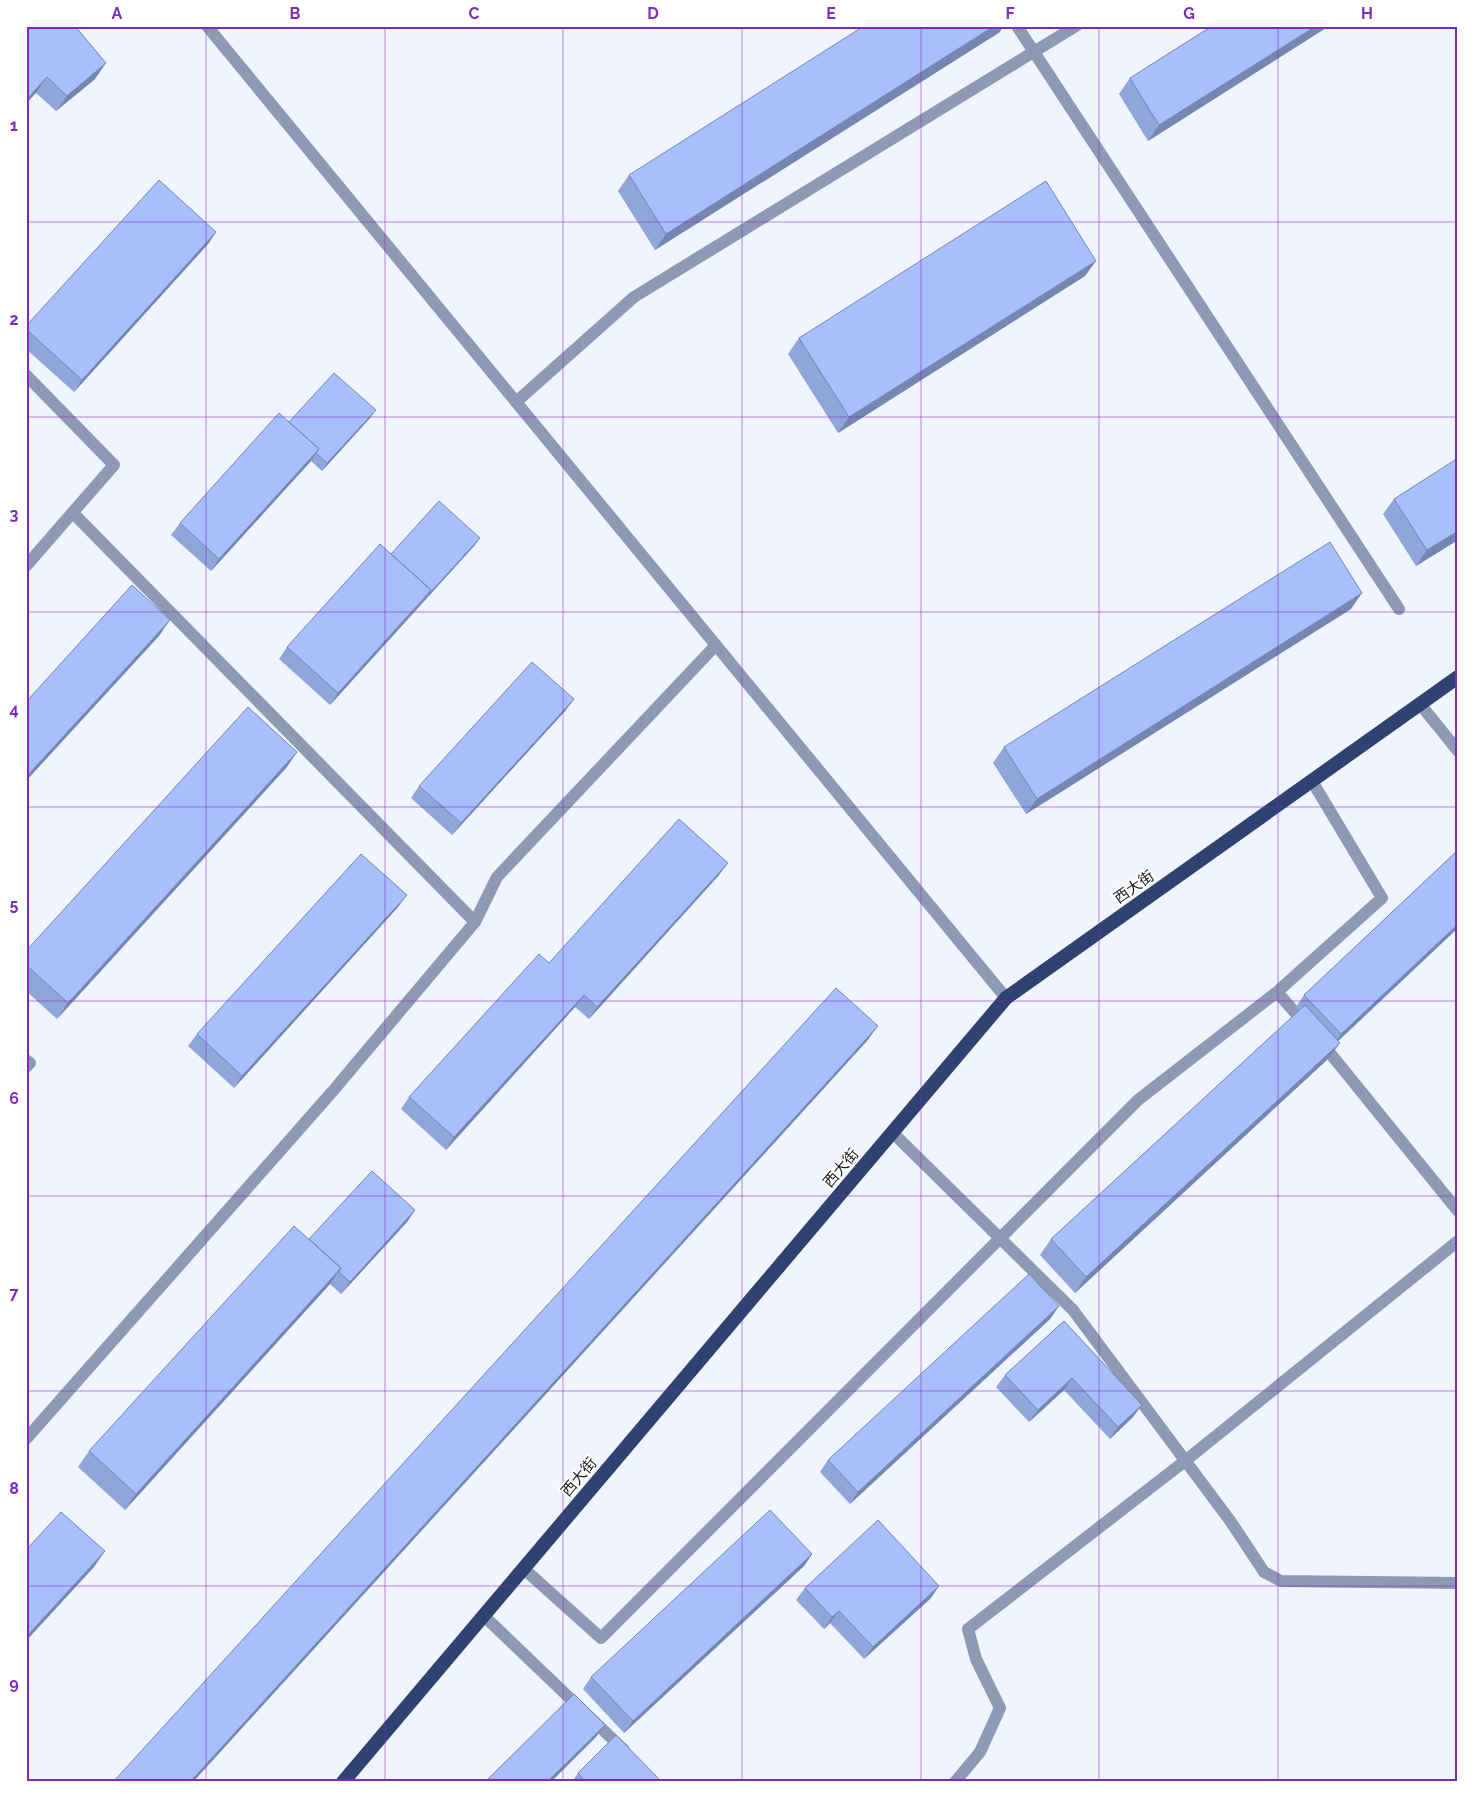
<svg xmlns="http://www.w3.org/2000/svg" width="1484" height="1808" viewBox="0 0 1484 1808" font-family="Raleway,'Noto Sans SC',sans-serif">
<rect width="100%" height="100%" fill="#f0f4fe"/>
<g fill="none" stroke-linecap="round" stroke-linejoin="round">
<path stroke="#8e9ab4" stroke-width="12" d="M1017 26 1399 609
M26 375 114 465 26 566
M516 402 634 297 1076 26
M73 513 475 922
M26 1060 30 1063 26 1067
M26 1439 332 1092 475 922 497 877 716 645
M483 1615 624 1750"/>
<path stroke="#8e9ab4" stroke-width="12" d="M1420 704 1458 751
M1277 992 1306 1025
M1321 1042 1458 1211
M892 1132 1073 1310 1231 1522 1264 1572 1281 1581 1458 1583
M523 1568 601 1638 1138 1100 1277 992 1382 898 1312 781
M955 1782 980 1752 1000 1708 976 1659 968 1629 1185 1461 1458 1241"/>
<path stroke="#8e9ab4" stroke-width="12" d="M207 26 1006 998"/>
<path stroke="#304272" stroke-width="14" d="M343 1782 1006 998 1458 677"/>
</g>
<path fill="#90a5da" d="M26 26 95 79 56 111 36 93Z
M1212 26H1329L1148 141 1119 94 1130 78Z
M1000 32 655 250 618 191 629 175Z
M216 232 208 244 74 392 26 349V326Z
M1085 276 838 433 788 354 799 338Z
M370 418 322 471 311 461 211 571 171 535 180 523 289 422Z
M1394 499 1458 540 1416 566 1383 514Z
M480 538 474 546 330 705 279 659 287 647 391 554Z
M1351 609 1026 814 993 763 1004 747Z
M574 699 565 711 452 835 411 798 419 786Z
M297 752 286 768 57 1019 26 991V951Z
M1458 850 1338 1041 1329 1058 1075 1293 1040 1255 1051 1239 1299 1011 1296 1007 1304 995Z
M719 875 589 1019 575 1007 446 1150 401 1109 409 1097 549 963Z
M398 907 234 1088 188 1046 197 1034Z
M415 1210 407 1222 341 1294 330 1284 125 1510 78 1467 89 1451 309 1239Z
M1059 1306 1050 1319 850 1504 820 1472 828 1460Z
M1064 1321 1133 1417 1110 1439 1064 1390 1029 1422 996 1387 1005 1375Z
M812 1554 804 1566 624 1733 583 1689 591 1677Z
M805 1588 931 1598 864 1659 830 1623 824 1629 796 1600Z
M578 1773 662 1782H572Z"/>
<path fill="#7586b1" d="M994 26H1003L1000 32 655 250 666 234Z
M1316 26H1329L1148 141 1159 125Z
M106 63 95 79 56 111 67 96Z
M47 77 36 93 26 104V100Z
M216 232 208 244 74 392 82 380Z
M1096 261 1085 276 838 433 849 417Z
M376 410 370 418 322 471 327 463Z
M319 449 311 461 211 571 219 559Z
M1458 531V540L1416 566 1427 550Z
M480 538 474 546 330 705 338 693Z
M1362 593 1351 609 1026 814 1037 799Z
M170 620 159 636 26 781V777Z
M574 699 565 711 452 835 461 823Z
M297 752 286 768 57 1019 68 1003Z
M728 863 719 875 589 1019 597 1007Z
M407 895 398 907 234 1088 242 1076Z
M1458 924V928L1333 1046 1341 1034Z
M584 995 575 1007 446 1150 454 1137Z
M878 1026 867 1041 193 1782H190Z
M1340 1043 1329 1058 1075 1293 1086 1277Z
M415 1210 407 1222 341 1294 350 1282Z
M341 1268 330 1284 125 1510 136 1494Z
M1059 1306 1050 1319 850 1504 858 1492Z
M1072 1378 1064 1390 1029 1422 1038 1410Z
M1142 1405 1133 1417 1110 1439 1118 1427Z
M105 1551 94 1567 26 1641V1637Z
M812 1554 804 1566 624 1733 633 1721Z
M939 1586 931 1598 864 1659 873 1647Z
M839 1611 830 1623 824 1629 832 1617Z
M605 1725 596 1737 551 1782H547Z"/>
<path fill="#a7c0fd" stroke="#7586b1" d="M26 26H75L106 63 67 96 47 77 26 100Z
M864 26H994L666 234 629 175Z
M1212 26H1316L1159 125 1130 78Z
M159 180 216 232 82 380 26 329V326Z
M1046 181 1096 261 849 417 799 338Z
M334 373 376 410 327 463 316 453 319 449 289 422Z
M279 413 319 449 219 559 180 523Z
M1458 458V531L1427 550 1394 499Z
M439 501 480 538 429 594 431 590 391 554Z
M1330 542 1362 593 1037 799 1004 747Z
M380 544 431 590 338 693 287 647Z
M132 585 170 620 26 777V702Z
M532 662 574 699 461 823 419 786Z
M248 707 297 752 68 1003 26 965V951Z
M679 819 728 863 597 1007 584 995 454 1137 409 1097 539 954 549 963Z
M1458 850V924L1341 1034 1304 995Z
M361 854 407 895 242 1076 197 1034Z
M836 988 878 1026 190 1782H113Z
M1305 1005 1340 1043 1086 1277 1051 1239Z
M372 1171 415 1210 350 1282 339 1272 341 1268 309 1239Z
M294 1226 341 1268 136 1494 89 1451Z
M1029 1274 1059 1306 858 1492 828 1460Z
M1064 1321 1142 1405 1118 1427 1072 1378 1038 1410 1005 1375Z
M770 1510 812 1554 633 1721 591 1677Z
M61 1512 105 1551 26 1637V1550Z
M878 1520 939 1586 873 1647 839 1611 832 1617 805 1588Z
M574 1694 605 1725 547 1782H485Z
M616 1735 662 1782H586L578 1773Z"/>
<path fill="none" stroke="#7b2cbf" stroke-width="1" stroke-opacity="0.55" d="M206 26V1782M385 26V1782M563 26V1782M742 26V1782M921 26V1782M1099 26V1782M1278 26V1782M26 222H1458M26 417H1458M26 612H1458M26 807H1458M26 1001H1458M26 1196H1458M26 1391H1458M26 1586H1458"/>
<g text-anchor="middle" dominant-baseline="central" stroke-width="4" stroke-linejoin="round" paint-order="stroke">
<g font-size="15" fill="#16181c" stroke="#fff">
<text transform="translate(1134 887) rotate(-35)">西大街</text>
<text transform="translate(841 1168) rotate(-50)">西大街</text>
<text transform="translate(579 1477) rotate(-50)">西大街</text>
</g>
</g>
<rect width="1484" height="1808" fill="none" stroke="#ffffff" stroke-width="55"/>
<rect x="28" y="28" width="1428" height="1752" fill="none" stroke="#7b2cbf" stroke-width="2"/>
<g font-size="16" text-anchor="middle" font-weight="bold" fill="#7b2cbf">
<text x="117" y="19">A</text>
<text x="295" y="19">B</text>
<text x="474" y="19">C</text>
<text x="653" y="19">D</text>
<text x="831" y="19">E</text>
<text x="1010" y="19">F</text>
<text x="1189" y="19">G</text>
<text x="1367" y="19">H</text>
<text x="14" y="131">1</text>
<text x="14" y="325">2</text>
<text x="14" y="520">3</text>
<text x="14" y="715">4</text>
<text x="14" y="910">5</text>
<text x="14" y="1104">6</text>
<text x="14" y="1299">7</text>
<text x="14" y="1494">8</text>
<text x="14" y="1689">9</text>
</g>
</svg>
